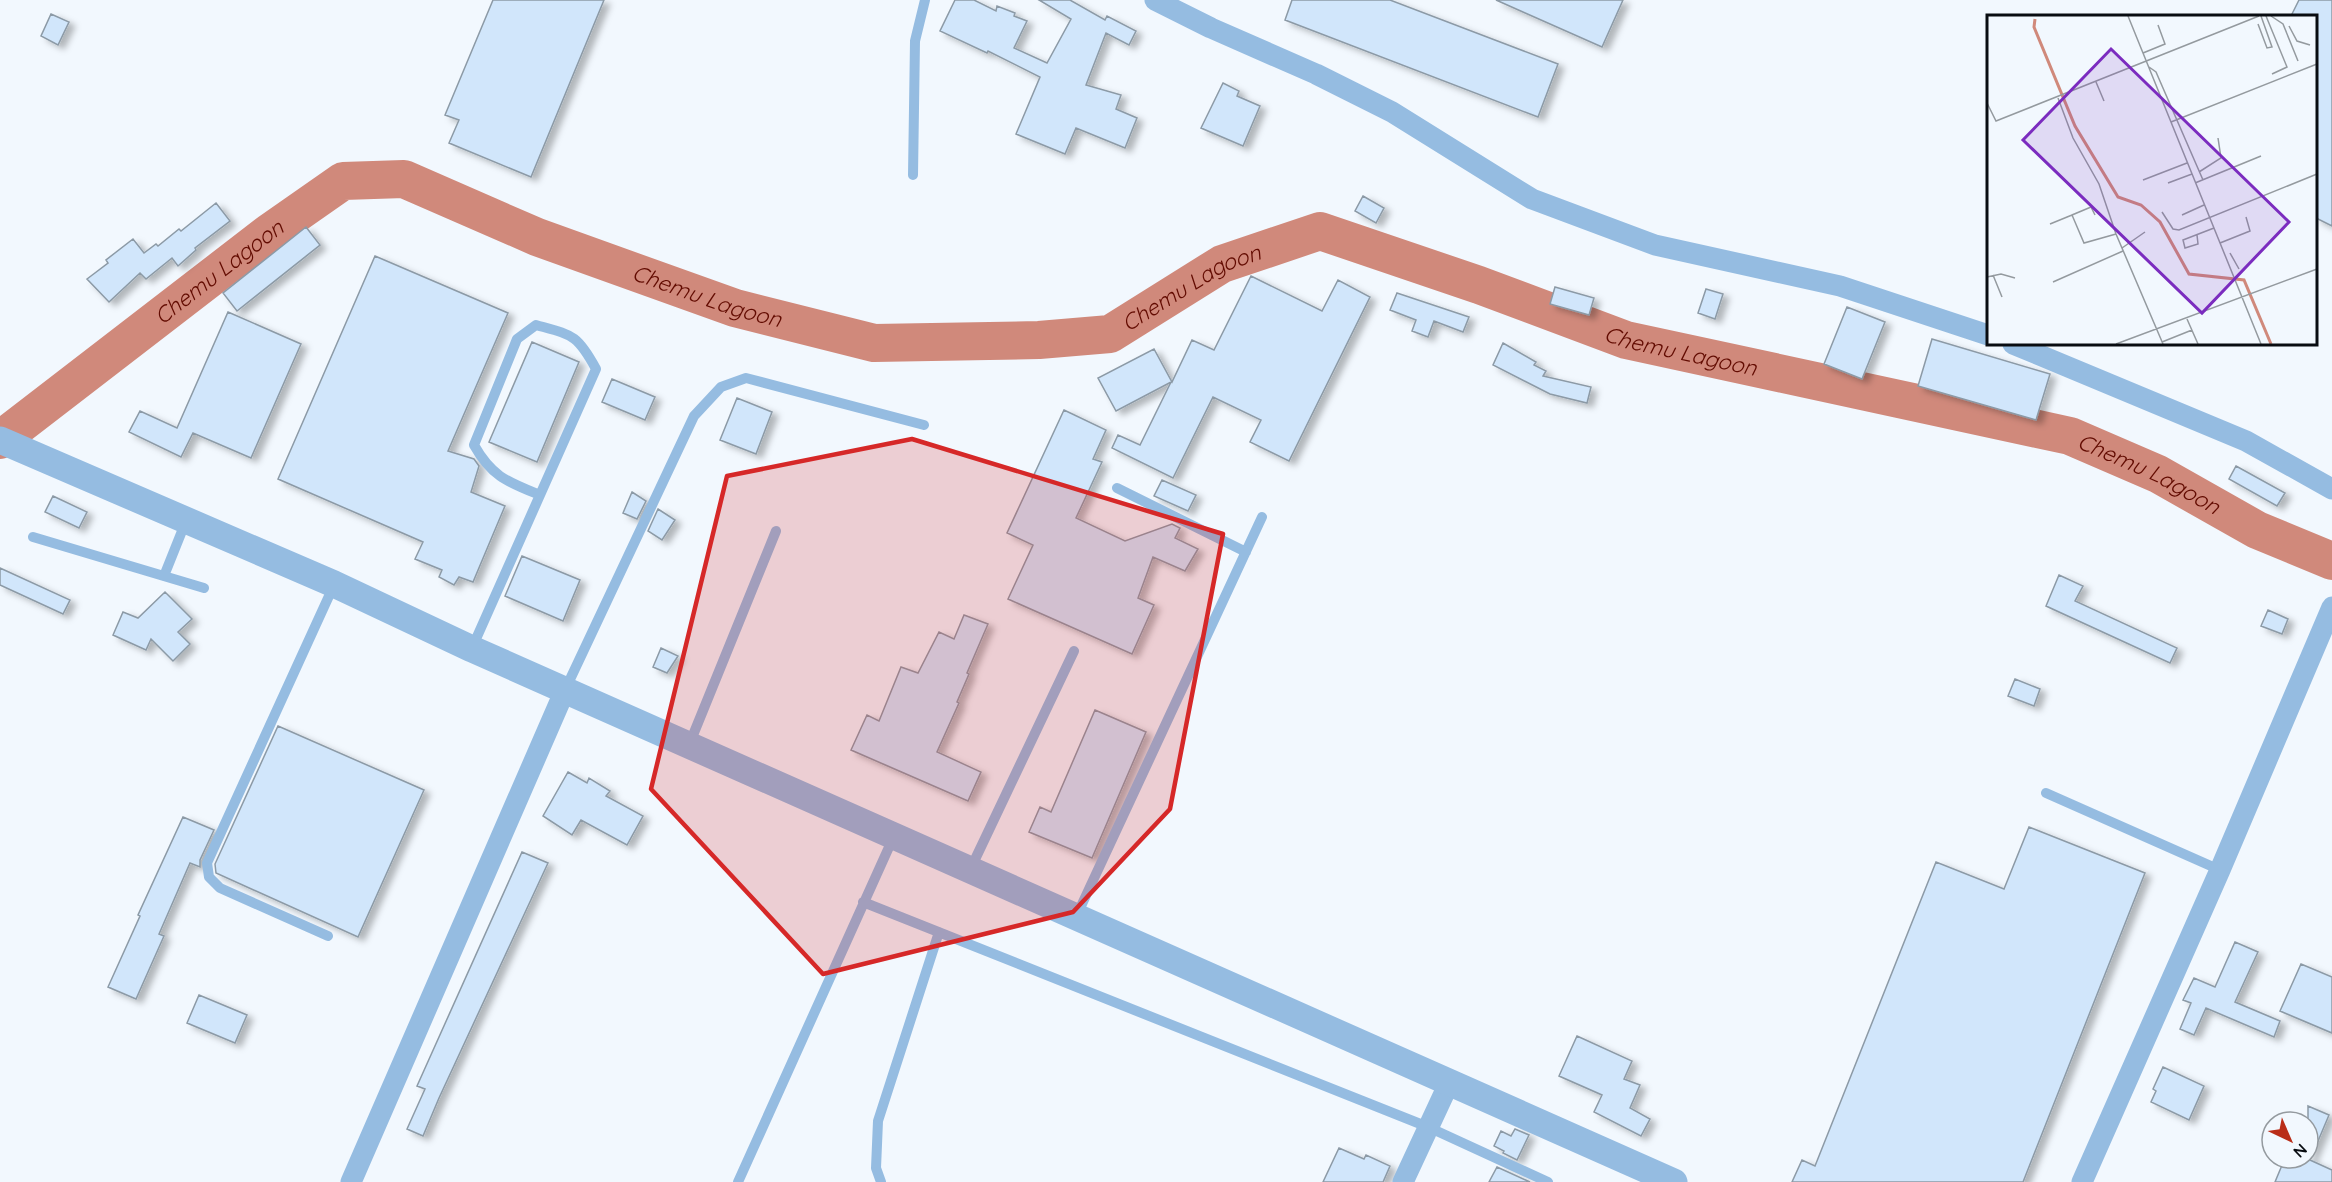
<svg xmlns="http://www.w3.org/2000/svg" width="2332" height="1182" viewBox="0 0 2332 1182" font-family="Quicksand,sans-serif">
<defs>
<filter id="shadow"><feDropShadow dx="6" dy="4" stdDeviation="3" flood-color="#0004"/></filter>
</defs>
<rect width="100%" height="100%" fill="#f2f8fe"/>
<g fill="none" stroke-linecap="round" stroke-linejoin="round">
<path stroke="#d0897b" stroke-width="38" id="s1" d="M0 440 270 232 343 181 404 179 537 237 735 308 874 343 1039 340 1110 334 1222 264 1320 231 1479 285 1626 340 2070 436 2158 474 2257 530 2332 561"/>
</g>
<path fill="#d1e6fb" stroke="#8c9aa6" stroke-width="1.5" filter="url(#shadow)" d="M493 0H604L531 177 449 143 459 120 445 115Z
M955 0H974L996 11 997 6 1015 13 1014 16 1027 21 1014 48 1047 63 1071 19 1039 0H1070L1105 20 1107 16 1136 31 1129 45 1106 33 1086 85 1121 95 1116 109 1137 118 1125 148 1076 128 1065 154 1016 134 1040 77 988 51 987 53 940 31Z
M1292 0H1390L1558 64 1538 117 1285 20Z
M1496 0H1623L1602 47Z
M2299 0H2332V226L2316 218V16H2291Z
M51 14 69 22 58 45 41 36Z
M1223 83 1239 91 1237 96 1260 106 1243 146 1201 128Z
M1363 196 1384 208 1376 223 1355 211Z
M216 203 230 221 195 248 196 250 178 266 172 258 146 279 140 273 109 302 87 279 108 263 106 260 133 239 144 253 156 244 158 246 179 229 181 231Z
M306 227 320 245 237 311 223 293Z
M375 256 508 313 448 451 474 459 479 466 471 492 505 506 473 582 459 577 454 585 439 577 442 570 415 559 423 542 278 479Z
M1251 276 1322 311 1338 280 1370 297 1289 461 1250 442 1261 420 1213 397 1173 478 1112 448 1118 435 1140 445 1171 382 1116 411 1098 378 1154 349 1172 382 1192 340 1214 350Z
M1555 287 1594 298 1589 315 1550 304Z
M1706 289 1723 294 1715 319 1698 313Z
M1397 293 1469 317 1463 332 1434 321 1428 337 1412 331 1416 320 1390 310Z
M1847 307 1885 322 1862 379 1824 364Z
M228 312 301 344 251 458 193 433 181 457 129 432 140 411 177 428Z
M1932 339 2050 374 2036 420 1918 386Z
M532 342 579 362 537 462 489 442Z
M1503 343 1536 362 1534 365 1546 371 1543 376 1591 387 1587 403 1550 394 1493 365Z
M612 379 655 397 645 420 602 402Z
M737 398 772 412 756 454 720 440Z
M1064 410 1106 430 1093 459 1102 462 1076 518 1125 541 1172 524 1180 528 1175 538 1198 549 1185 571 1153 557 1138 598 1154 605 1132 654 1008 599 1033 545 1007 533Z
M2236 466 2285 493 2277 506 2229 479Z
M1162 480 1196 495 1188 511 1154 496Z
M632 492 646 501 637 519 623 513Z
M53 496 87 512 79 528 45 512Z
M658 509 675 520 662 540 648 531Z
M522 556 580 580 563 621 505 596Z
M0 568 70 600 63 614 0 585Z
M2059 575 2083 586 2075 601 2177 648 2170 663 2046 606Z
M165 592 192 619 178 632 190 644 173 661 151 639 146 650 113 635 123 612 138 618Z
M2268 610 2288 619 2282 634 2261 626Z
M964 615 988 624 967 673 969 674 957 702 959 703 937 752 981 772 968 801 851 750 867 715 879 721 901 667 918 673 939 632 954 639Z
M661 648 678 656 667 673 653 667Z
M2015 679 2040 689 2034 706 2008 696Z
M1095 710 1146 732 1092 858 1029 832 1040 807 1051 812Z
M278 726 424 790 358 937 216 873 215 864Z
M568 772 587 783 589 778 610 791 606 796 643 816 627 845 581 820 572 835 543 816Z
M183 817 214 830 200 860V867L190 863 159 934 164 936 136 999 108 987 140 916 138 915Z
M2029 827 2145 873 2023 1182H1792L1802 1160 1815 1166 1936 862 2004 889Z
M522 852 548 863 439 1098 423 1136 407 1129 425 1089 417 1086Z
M2235 942 2258 952 2235 1002 2280 1021 2274 1037 2206 1008 2194 1035 2180 1029 2191 1003 2183 1000 2194 978 2215 987Z
M2301 964 2332 977V1033L2280 1011Z
M199 995 247 1015 235 1043 187 1023Z
M1577 1036 1632 1061 1624 1079 1640 1085 1630 1108 1650 1119 1641 1136 1594 1112 1602 1095 1559 1076Z
M2163 1067 2204 1086 2189 1120 2151 1102 2156 1091 2153 1089Z
M2308 1106 2329 1115 2310 1160 2332 1170V1182H2275L2285 1158 2308 1159Z
M1515 1129 1529 1135 1517 1160 1503 1153 1504 1151 1494 1146 1501 1131 1511 1136Z
M1339 1148 1364 1159 1366 1155 1390 1166 1383 1182H1323Z
M1497 1167 1530 1182H1489Z"/>
<g fill="none" stroke-linecap="round" stroke-linejoin="round">
<path stroke="#95bce1" stroke-width="10" d="M913 175 915 41 925 0
M1117 488 1246 552
M33 537 204 588
M164 576 186 521
M472 648 596 369C577 334 572 335 536 325L517 339 474 445C492 477 508 482 540 495
M565 690 694 416 721 387 746 378 924 425
M689 745 776 531
M2046 793 2220 870
M970 870 1074 651
M863 902 1428 1127 1548 1182
M1076 917 1262 517
M328 936 220 888 209 877 207 863 334 585
M738 1182 894 836
M881 1182 876 1168 878 1121 939 932"/>
<path stroke="#95bce1" stroke-width="21" d="M1155 0 1211 28 1316 74 1392 112 1532 199 1655 245 1840 286 1988 335
M2013 344 2246 441 2332 489
M351 1182 565 690
M1403 1182 1449 1083
M2082 1182 2220 870 2332 607"/>
<path stroke="#95bce1" stroke-width="27" d="M0 440 334 584 472 649 1674 1182"/>
</g>
<path fill="#d62828" fill-opacity="0.2" stroke="#d62828" stroke-width="4.5" stroke-linejoin="round" d="M912 439 1223 534 1170 809 1073 912 823 974 651 789 727 476Z"/>
<g text-anchor="middle" dominant-baseline="central" stroke-width="6" stroke-linejoin="round" paint-order="stroke">
<g font-size="22" font-style="italic" fill="#620b01" stroke="#f2f8fe">
<text stroke="none"><textPath href="#s1" startOffset="276">Chemu Lagoon</textPath></text>
<text stroke="none"><textPath href="#s1" startOffset="1320">Chemu Lagoon</textPath></text>
<text stroke="none"><textPath href="#s1" startOffset="816">Chemu Lagoon</textPath></text>
<text stroke="none"><textPath href="#s1" startOffset="1842">Chemu Lagoon</textPath></text>
<text stroke="none"><textPath href="#s1" startOffset="2328">Chemu Lagoon</textPath></text>
</g>
</g>
<g transform="translate(1987 15)">
<rect width="330" height="330" fill="#f2f8fe"/>
<path fill="none" stroke="#d0897b" stroke-width="3" d="M48 4 47 12 88 111 131 182 154 190 173 207 202 259 257 265 284 329"/>
<path fill="none" stroke="#949a9f" stroke-width="1.5" d="M141 1 274 329M279 1 300 52 285 59M284 1 296 9 311 46M271 9 280 33 285 32 274 1M302 11 310 26 323 30M156 38 178 29 171 10M162 52 169 57 216 165M109 67 117 86M71 83 86 123 112 169 129 219 176 329M0 88 9 106 272 1M184 107 330 49M212 157 234 143 231 123M156 165 200 148M181 168 205 159M208 168 274 141M175 197 186 214 192 215 330 159M108 200 104 192 85 200 97 228 129 219M195 200 217 190M63 209 85 200M210 220 211 229 198 233 196 225 227 213M233 228 263 216 259 202M135 233 158 217M243 238 252 254M6 260 15 282M0 262 14 259 28 263M66 267 136 236M200 304 211 329M175 327 205 315M129 329 330 254"/>
<path fill="#7b2cbf" fill-opacity="0.15" stroke="#7b2cbf" stroke-width="3" d="M124 34 302 207 215 298 36 125Z"/>
<rect width="330" height="330" fill="none" stroke="#080c11" stroke-width="3"/>
</g>
<g transform="translate(2290 1140) rotate(136)"><circle r="28" fill="#f2f8fe" stroke="#949a9f" stroke-width="1.5"/>
<path d="M0-4.5L10 22L0 15L-10 22Z" fill="#b92d18"/>
<text y="-9" font-size="16" font-weight="bold" text-anchor="middle" fill="#080c11">N</text>
</g>
</svg>
